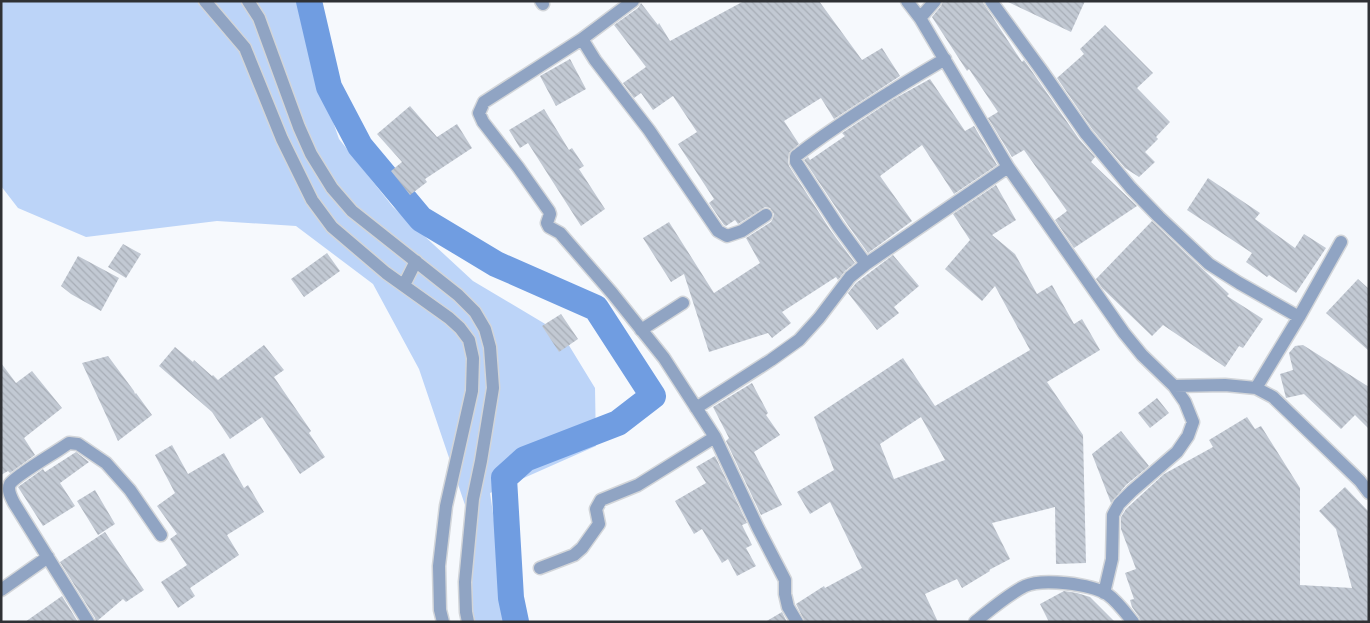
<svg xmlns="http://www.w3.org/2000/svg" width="1370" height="623" viewBox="0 0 1370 623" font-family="'Golos Text',sans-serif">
<defs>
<pattern id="building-back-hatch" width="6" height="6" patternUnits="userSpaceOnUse" patternTransform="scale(1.25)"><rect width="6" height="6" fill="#c2c9d3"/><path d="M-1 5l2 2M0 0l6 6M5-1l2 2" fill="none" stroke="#a7adb6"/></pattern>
</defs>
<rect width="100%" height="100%" fill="#f6f9fd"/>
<path fill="#bcd4f8" d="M1 1H317L312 61 339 139 393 207 473 281 562 334 595 388 596 446 490 493 509 622H462L470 565 465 505 419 369 373 284 296 226 217 221 86 237 18 208 1 186Z"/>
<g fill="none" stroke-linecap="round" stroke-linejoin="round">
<path stroke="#709de1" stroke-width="26" d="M309 1 329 87 360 146 421 219 496 264 596 308 653 396 618 423 525 459 504 478 511 598 516 622"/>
</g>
<path fill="url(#building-back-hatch)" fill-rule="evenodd" d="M744 1H819L862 60 882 48 900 76 834 119 821 98 784 121 799 144 789 153 788 162 789 166 831 231 855 263 845 271 838 280 836 277 782 312 791 323 772 338 768 333 709 352 684 274 671 282 643 238 669 222 714 293 760 263 746 238 771 222 773 218 774 214 770 208 765 207 738 224 735 220 726 226 724 225 709 203 714 199 678 144 697 132 673 96 653 110 641 93 634 98 623 83 646 67 614 25 638 8 641 3 658 25 659 23 670 41Z
M943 1H982L1022 62 1024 60 1079 139 1095 157 1091 162 1137 206 1074 248 1055 220 1067 211 1024 150 1012 157 988 118 998 112 969 69 967 71 932 17 941 6Z
M1006 1H1085L1071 32Z
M1105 25 1153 73 1137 88 1170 122 1156 137 1158 139 1145 152 1155 162 1139 177 1125 168 1092 129 1057 78 1084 54 1080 49Z
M570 59 586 89 556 106 540 76Z
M930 79 965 131 974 126 997 165 954 194 922 145 880 176 912 221 868 253 845 221 804 160 808 157 810 160 845 136 842 133 892 100Z
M410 106 437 137 457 124 472 148 425 179 427 182 410 195 391 171 402 162 377 134Z
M544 109 569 150 572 148 584 166 579 169 605 209 581 226 528 143 520 148 509 130Z
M1208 178 1260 213 1255 219 1295 248 1304 234 1326 248 1296 293 1269 275 1267 277 1246 262 1252 253 1187 210Z
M996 185 1016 220 992 235 1015 254 1037 294 1052 285 1074 324 1082 319 1100 350 1047 382 1083 435 1086 563 1056 564 1055 507 992 523 1010 559 989 570 990 571 962 588 957 579 925 594 938 622H805L796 604 824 586 825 588 862 568 830 502 810 514 797 492 834 470 814 417 903 358 935 406 1030 350 995 286 982 301 945 269 970 240 953 214ZM921 417 945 460 894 479 880 444Z
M1152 221 1229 294 1227 296 1263 319 1243 348 1239 346 1225 367 1163 325 1152 336 1102 288 1096 279Z
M123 244 141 254 126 278 108 267Z
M327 253 340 271 304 297 291 279Z
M893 255 919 286 894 307 899 313 877 330 848 293 856 283Z
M78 256 119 278 101 311 71 294 61 286Z
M1358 279 1369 289V351L1326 313Z
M561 314 578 339 559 352 542 326Z
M264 345 284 370 274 377 311 431 309 433 325 457 300 474 262 417 230 439 212 412 159 366 175 347 193 362 194 360 212 376 213 375 218 380Z
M1303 345 1369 387V429L1355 415 1341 429 1304 394 1286 398 1280 374 1293 370 1289 353 1295 346Z
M108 356 134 391 135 394 136 393 152 415 118 441 82 363Z
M1 363 16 383 32 371 62 408 24 438 35 455 10 473 8 471 1 475Z
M752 383 768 413 766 415 780 435 754 452 782 505 761 515 726 441 729 438 713 407Z
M1157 398 1169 413 1150 428 1138 413Z
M1247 417 1255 429 1261 426 1300 488V585L1352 588 1336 529 1319 511 1345 487 1369 512V622H1141L1139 617 1132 607 1130 600 1134 599 1125 573 1136 569 1121 529V517L1126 509 1164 474 1213 447 1209 440Z
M1121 431 1149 466 1126 485 1111 503 1092 454Z
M172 445 188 474 224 453 244 488 248 485 264 512 227 535 239 555 190 588 195 596 178 608 161 582 187 565 170 539 177 534 157 506 175 493 155 455Z
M76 452 89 462 60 483 75 506 43 526 18 487 43 469 45 472Z
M715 456 747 523 742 525 752 545 746 548 756 566 737 576 728 559 722 563 702 529 694 534 675 501 706 483 696 467Z
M95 490 115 524 98 535 77 501Z
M105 532 144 590 126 602 123 599 96 622 95 618 60 562Z
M1064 591 1077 593 1090 597 1115 622H1049L1040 604Z
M62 596 78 622H25Z
M782 612 787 622H765Z"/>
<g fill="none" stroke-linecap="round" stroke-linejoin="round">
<defs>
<path id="street" d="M205 1 245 48 282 139 312 200 332 227 386 273 449 318 460 328 469 340 473 358 472 391 446 506 439 566 440 610 443 622
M248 1 259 18 299 127 311 154 332 188 352 211 458 295 475 312 485 329 490 347 493 388 481 461 473 499 465 582 466 612 468 622
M541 1 543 4
M633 1 582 39 484 102 479 113 483 122 518 167 549 211 550 214 547 223 549 227 560 233 612 293 664 358 715 437 758 528 785 580V594L788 607 797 622
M907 1 920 18 1008 167 1124 333 1142 355 1174 386 1185 402 1193 422 1188 436 1177 452 1132 491 1119 504 1113 515 1112 559 1104 593
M991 1 1042 71 1086 134 1131 188 1159 217 1209 264 1239 283 1299 317
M920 18 935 1
M582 39 595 60 649 130 718 231 727 236 742 231 766 215
M866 264 838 226 796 162V156C843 120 894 89 945 59
M404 285 416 261
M641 330 683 303
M1174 386 1225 385 1256 388 1273 397 1360 481 1369 493
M1256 388 1299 317 1341 242
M696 408 771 360 799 340 819 318 850 277 866 264 1008 167
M540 568 574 555 582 548 599 524 596 509 601 500 638 485 715 437
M1 590 48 557
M88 622 14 503C11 497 7 490 10 484 15 476 53 454 63 447L69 443 78 444 106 463 130 490 161 535
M975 622C990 610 1007 595 1025 586 1043 578 1090 584 1107 594 1117 601 1125 612 1133 622"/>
</defs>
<use href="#street" stroke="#d2d5d9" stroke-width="15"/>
<use href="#street" stroke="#90a4c3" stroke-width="12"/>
</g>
<rect width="1370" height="623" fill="none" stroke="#2f3135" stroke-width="5"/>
</svg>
